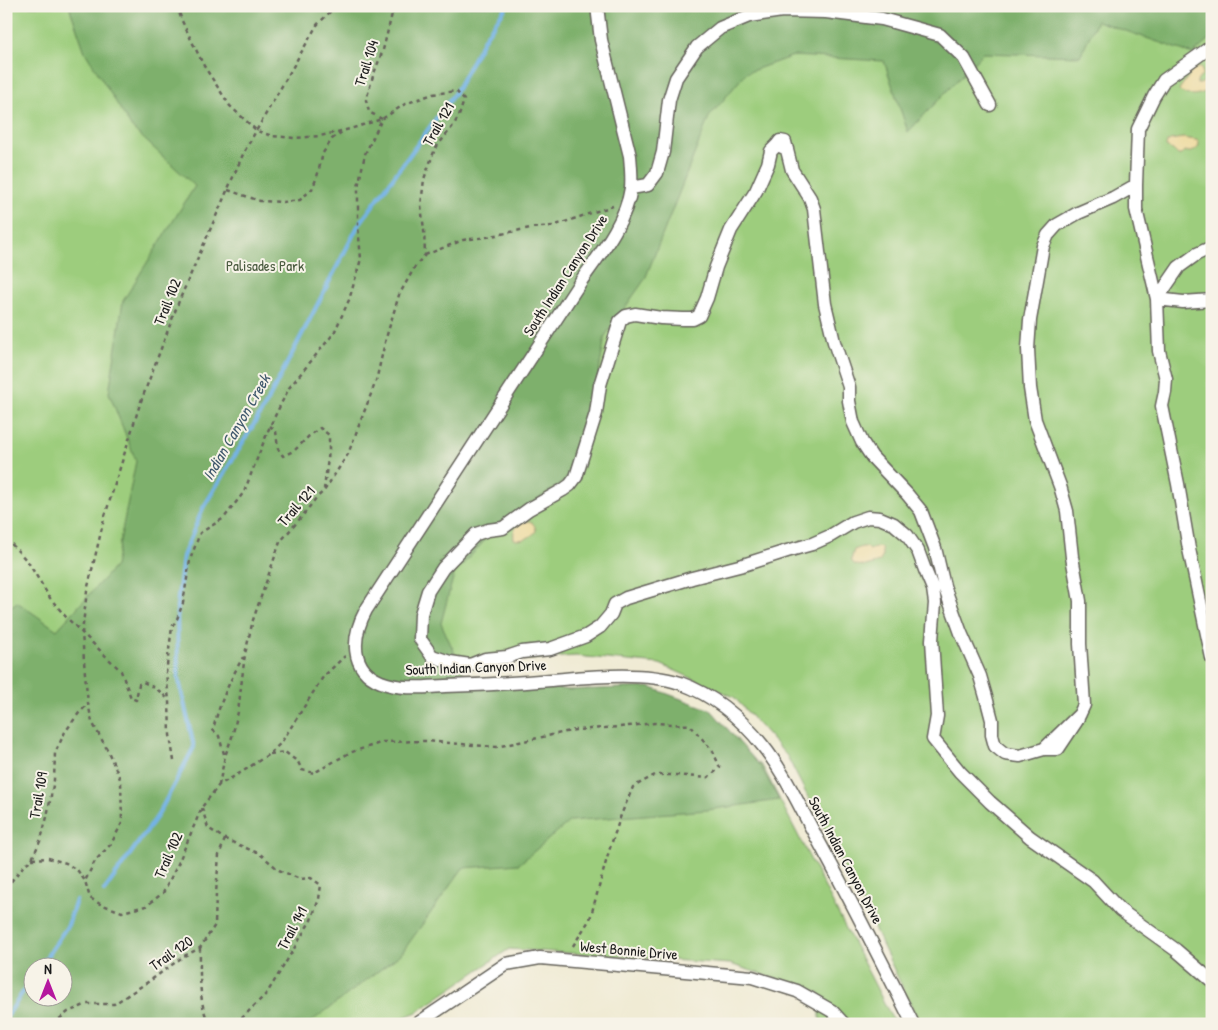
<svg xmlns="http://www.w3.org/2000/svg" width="1218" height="1030" viewBox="0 0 1218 1030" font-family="'Patrick Hand',sans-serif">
<rect width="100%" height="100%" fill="#f7f3e8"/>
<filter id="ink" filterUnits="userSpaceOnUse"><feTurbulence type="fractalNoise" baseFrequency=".02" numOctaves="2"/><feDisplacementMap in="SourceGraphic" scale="10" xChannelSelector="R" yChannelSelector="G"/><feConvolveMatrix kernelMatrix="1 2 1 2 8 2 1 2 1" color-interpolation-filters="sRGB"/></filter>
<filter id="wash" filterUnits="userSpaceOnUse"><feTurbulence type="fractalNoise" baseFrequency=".0096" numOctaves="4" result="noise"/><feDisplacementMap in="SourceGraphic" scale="20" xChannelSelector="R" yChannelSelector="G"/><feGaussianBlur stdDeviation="1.12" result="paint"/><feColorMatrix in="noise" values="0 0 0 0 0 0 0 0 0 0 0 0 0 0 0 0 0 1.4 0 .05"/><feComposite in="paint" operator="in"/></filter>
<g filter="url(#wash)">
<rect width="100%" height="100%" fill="#f0ebd4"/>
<path fill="#9dcd7d" stroke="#5c744c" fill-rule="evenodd" d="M6 6H583L346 626 404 698 588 689 686 702 763 767 895 1024H820V993L730 964 509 949 417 1012 386 1024H6ZM32 968H62V998H32Z
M1212 6V1024H920L867 913 787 756 734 697 660 664 576 656 423 667H382L619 77Z"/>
<path fill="#7eb06c" stroke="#4d6644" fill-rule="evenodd" d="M69 6H1212V37L1193 54 1097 21 1080 56 983 53 908 132 884 61 793 56 746 73 709 117 645 279 605 336 589 431 565 481 497 527 454 574 441 623 466 678 570 690 649 687 711 710 761 767 779 800 707 810 570 821 519 864 463 868 401 954 308 1024H6V610L17 602 57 630 115 566 136 461 109 393 123 301 195 186 132 128 85 52ZM32 968H62V998H32Z"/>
<path fill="#eeda9e" stroke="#857b5d" d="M1199 67 1201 68 1203 74 1197 81V84C1203 85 1206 78 1212 77V88C1204 94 1187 99 1179 90L1180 88 1193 70Z
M1183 138 1196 140 1198 141 1199 146C1195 152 1191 153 1184 151L1181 155H1178L1173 150 1170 149 1166 147 1167 142 1170 140Z
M529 521C534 523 535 526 536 531 532 537 521 542 514 539 512 527 518 522 529 521Z
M862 547H866L869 550 878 547 881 548 882 553V558L879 562 866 566 855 565 851 560 854 550Z"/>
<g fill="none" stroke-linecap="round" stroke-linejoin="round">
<path stroke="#73b2e6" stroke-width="4" d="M104 891 158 815 194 747 178 676 177 606 183 556 203 508 265 406 358 226 456 91 485 37 507 6
M39 968 68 925 76 900
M6 1018 32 978"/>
</g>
</g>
<g filter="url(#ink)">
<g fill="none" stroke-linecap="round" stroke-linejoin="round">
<defs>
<path id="minor" d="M597 6 601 40 630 156C631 167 632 177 631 188 626 222 600 254 581 281L366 610C352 636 349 669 381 682 401 690 425 687 445 686 481 685 516 683 551 680 589 677 643 671 680 683 713 695 741 718 763 746 783 771 797 801 812 829 847 893 880 958 913 1024
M1212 46 1164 80 1154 96 1138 129 1136 185V209L1157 299 1183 302 1212 300
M777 145 771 151 768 164 756 191 731 230 716 267 707 298 699 316 693 319H683L661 318 635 314 626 316 620 321 600 385 596 413 576 477 570 485 563 490 529 509 503 528 488 530 476 534 443 568 428 591 421 614 420 639 432 656 450 662 470 665 485 659 507 657 522 652 550 649 586 636 600 627 611 614 615 604 626 598 692 578 743 565 787 551 812 544 830 536 853 522 868 517 880 518 894 524 907 535 918 551 925 570 933 589 935 603 932 640 937 716 933 739 960 772 990 802 1030 837 1093 881 1120 910 1176 950 1212 981
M787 149 777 145 780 141 785 142 792 170 810 198 814 209 825 304 834 342 849 387V401L853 422 862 442 872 457 907 494 921 511 935 548 944 586 961 633 980 676 986 697 992 720V735L995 746 1005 754 1020 756 1044 749
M631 188 648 185 657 173 663 152 669 100 676 78 697 47 720 28 749 16 782 11 826 12 882 19 940 35 964 58 990 105
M1212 247 1197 254 1179 267 1157 299 1159 351 1166 379 1165 392 1162 406 1178 484 1189 549 1212 658
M1080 714 1044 749H1058L1076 722 1084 705 1083 689 1080 644V601L1072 557 1067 511 1060 486 1035 420 1030 388 1028 349 1030 320 1043 246 1048 235 1057 225 1078 213 1113 198 1136 185
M417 1024 506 964 540 958 752 977 797 991 832 1011 844 1024"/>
</defs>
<use href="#minor" stroke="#66645c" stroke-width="15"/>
<path stroke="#66645c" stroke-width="2.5" stroke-dasharray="4 4" stroke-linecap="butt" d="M177 6 182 21 204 66 230 106 257 131 272 136 295 138 320 136 350 129 382 119
M336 6 317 25 244 152 179 301 140 404 104 519 87 591 82 633 85 674 88 703 92 722 107 749 121 781 122 823 111 844 95 861 85 881 90 898 100 904 122 912 146 906 163 893 177 866 202 807 219 785 242 772 269 754 281 743 323 677 345 656
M392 14 396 6
M382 119 369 112 366 100 373 76 383 50 392 14V6
M228 190 260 201 283 202 300 200 312 189 317 177 323 153 332 139 342 132
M425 255 463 240 487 237 530 228 553 226 594 212 613 206
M270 426 276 431 278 449 283 456 295 450 309 436 320 428 329 435V451L324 489
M6 538 28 562 50 598 66 617 121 671 131 698 136 700 139 684 143 682 157 689 169 700
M224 754 219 736 213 730C219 704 230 680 243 657
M270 754 285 752 298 762 302 770 314 773 349 753 383 742 426 741 496 747 575 730 620 727 655 723 690 725 713 751 720 768 707 778 676 775H655L633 787 621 815 609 851 590 919 571 949
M174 761 170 735 169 701 166 673 172 627 177 619 183 603 190 560 200 533 224 518 244 492 270 426 289 388 334 333 349 300 361 259 358 226V187L365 154 382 119 405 104 433 94 456 91 464 100 459 116 453 126 435 149 424 179 421 205 424 230 425 255 416 265 399 295 386 338 376 381 348 454 324 491 316 498 304 514 280 542 253 620 245 654 238 712 232 737 225 756 219 785
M202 808 208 828 225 839 260 854 279 870 300 879 311 878 321 885 319 899 311 920 283 967 267 993 236 1024
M32 859 48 858 66 863 78 871 85 881
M6 888 25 864 32 859 41 839 47 817 54 780 55 753 65 732 79 713 88 704
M200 948C200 966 198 1012 211 1024
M53 1024 68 1012 87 1004H114L151 980 184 956 200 948 215 925 216 893 219 855 225 839"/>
<use href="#minor" stroke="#fff" stroke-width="12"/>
</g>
</g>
<g text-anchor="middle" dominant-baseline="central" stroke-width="4" stroke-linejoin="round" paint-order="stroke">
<g font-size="15" fill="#1c1c1c" stroke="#f7f3e8">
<text transform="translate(366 63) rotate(-72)">Trail 104</text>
<text transform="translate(438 124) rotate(-60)">Trail 121</text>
<text transform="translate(565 275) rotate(-57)">South Indian Canyon Drive</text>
<text transform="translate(167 302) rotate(-68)">Trail 102</text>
<text transform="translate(296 506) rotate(-49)">Trail 121</text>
<text transform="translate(476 667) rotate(-2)">South Indian Canyon Drive</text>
<text transform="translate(38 795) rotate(-80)">Trail 109</text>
<text transform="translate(168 855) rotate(-66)">Trail 102</text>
<text transform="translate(846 860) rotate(62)">South Indian Canyon Drive</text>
<text transform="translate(292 928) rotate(-62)">Trail 141</text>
<text transform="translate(629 950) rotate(5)">West Bonnie Drive</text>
<text transform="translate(171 953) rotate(-35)">Trail 120</text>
</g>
<g font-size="15" fill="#495a3e" stroke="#f7f3e8">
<text x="265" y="265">Palisades Park</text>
</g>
<g font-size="16" font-style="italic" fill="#3f586d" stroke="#f7f3e8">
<text transform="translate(236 427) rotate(-60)">Indian Canyon Creek</text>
</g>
</g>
<rect width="1218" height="1030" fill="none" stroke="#f7f3e8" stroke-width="25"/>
<g transform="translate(48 982)"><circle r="24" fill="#f7f3e8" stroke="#9f9d96"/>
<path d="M0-4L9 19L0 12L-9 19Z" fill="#b5179e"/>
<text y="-8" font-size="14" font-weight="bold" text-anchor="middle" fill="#1c1c1c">N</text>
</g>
</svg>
